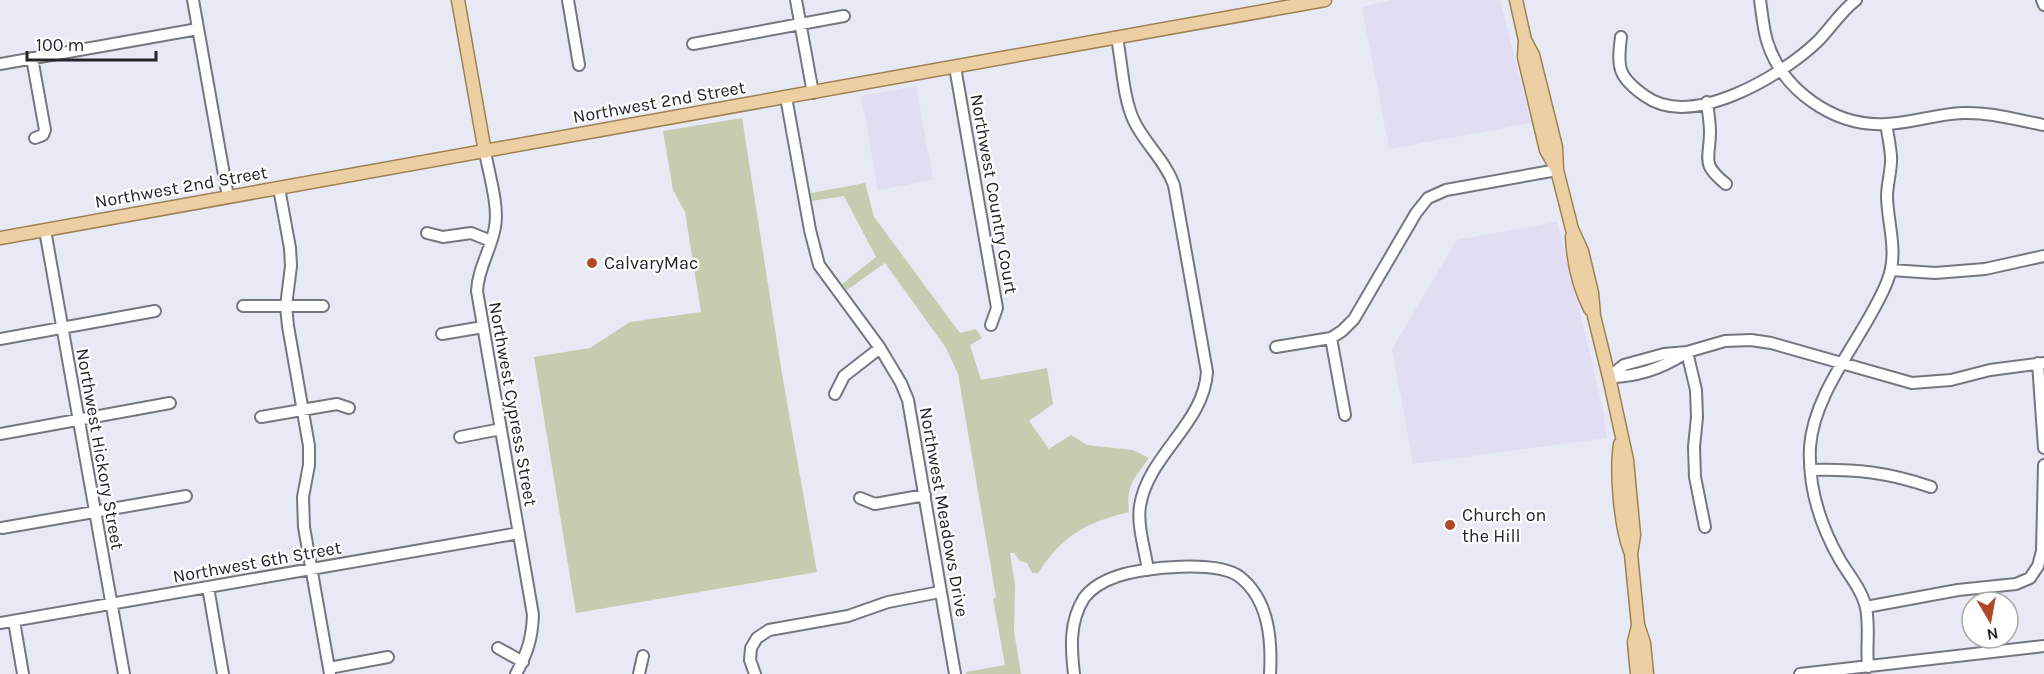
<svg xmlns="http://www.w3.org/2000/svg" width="2044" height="674" viewBox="0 0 2044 674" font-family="Karla,sans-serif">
<rect width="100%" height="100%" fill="#e7eaf4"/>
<path fill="#e1ddf2" d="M1392 0H1500L1531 123 1389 149 1362 7Z
M916 86 933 180 878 190 861 96Z
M1557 222 1592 362 1604 415 1607 438 1413 464 1392 349 1457 240Z"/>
<path fill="#c4cdaf" d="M742 118 782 374 817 572 576 613 534 357 590 348 630 322 701 312 685 212 673 190 663 131Z
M865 183 874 217 960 333 976 329 982 338 970 345 981 380 1047 368 1053 404 1029 421 1049 449 1071 435 1087 445 1133 450 1149 458C1134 479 1126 485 1129 512 1085 523 1063 535 1038 573H1032L1027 563 1020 561 1014 553H1010L1015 585 1014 631 1021 674H966V672L1005 665 993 599 996 597 958 374 946 348 885 263 847 290 842 284 876 257 844 196 812 201 811 193Z"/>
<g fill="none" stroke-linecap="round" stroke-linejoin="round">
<defs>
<path id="minor" d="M193 0 228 197
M568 0 579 65
M796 0 813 93
M1760 0C1762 13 1763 28 1767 41 1782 90 1834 127 1886 124 1912 123 1936 114 1963 113 1990 112 2017 120 2044 125
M2042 0 2044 5
M1621 37C1617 68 1618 77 1645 96 1692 130 1783 75 1818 41 1831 28 1841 11 1856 0
M1117 38C1122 63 1123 98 1134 121 1145 144 1165 160 1174 185L1207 372C1204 424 1148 455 1140 506 1137 526 1145 550 1148 570
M693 44 844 16
M32 58 45 130 43 135 35 138
M0 64 198 29
M955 67 997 308 991 325
M786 97 810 230 819 265 880 348 901 383 908 400 955 674
M1707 102C1708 112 1710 122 1710 132 1710 160 1700 163 1726 184
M485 152C489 174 499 206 495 227 491 250 478 268 477 291L533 615C532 640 527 653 516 674
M279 188 290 248 291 266 286 306 288 326 309 446V465L303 497 304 527 330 674
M45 230 124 674
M427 233 443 237 471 233 491 241
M1891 270 1935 273 1985 269 2044 256
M243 306H323
M442 334 483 327
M1331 338 1345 415
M0 339 155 311
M1276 347 1331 338 1342 331 1354 319 1416 213 1428 198 1446 190 1557 170
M1687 352 1696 390 1697 417 1694 447 1695 477 1705 527
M2038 363 2044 448
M1609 377 1624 365 1664 354 1687 352 1725 341 1751 340 1771 343 1912 383 1951 380 1990 370 2044 363
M1609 377C1636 377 1662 368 1684 354
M835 394 844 376 880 348
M261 417 337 404 349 408
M0 434 170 403
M460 437 501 429
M1811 470C1856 469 1887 472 1931 487
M860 498 875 504 925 495
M2 528 186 496
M208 587 223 674
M1866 607 1958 590 2016 584 2030 578 2038 566 2042 551 2044 465
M14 621 23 674
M0 623 519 533
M498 648 523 662
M1868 667C1866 647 1870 628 1866 608 1862 590 1849 575 1840 560 1820 525 1808 487 1810 447 1814 389 1866 335 1887 282 1899 253 1888 227 1887 197 1887 183 1892 169 1891 156 1890 145 1888 135 1886 124
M329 668 388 657
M639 674 643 656
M755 674 750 660 751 648 757 638 769 630 848 616 888 602 940 592
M1074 674C1071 648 1069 622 1084 598 1092 587 1106 580 1118 576 1144 567 1218 560 1240 577 1269 600 1272 640 1270 674
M1800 674 2044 646"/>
<path id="major" d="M458 0 485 152
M1516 0 1525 40 1533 55 1556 147 1557 170 1572 229 1582 251 1592 293 1594 316 1609 377 1627 460 1634 535 1631 554 1638 625 1644 643 1647 674
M1525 41 1524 57 1546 150 1555 166
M1572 236C1573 261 1579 287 1590 309
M0 238 1325 0
M1620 444C1616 472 1620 524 1630 551
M1637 674 1634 642 1638 626"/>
</defs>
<use href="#minor" stroke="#757780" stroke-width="14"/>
<use href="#major" stroke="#9e8052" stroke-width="15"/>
<use href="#minor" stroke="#fff" stroke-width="10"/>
<use href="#major" stroke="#ecd0a4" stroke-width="12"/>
</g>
<g fill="#b04826" stroke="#fff" stroke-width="2">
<circle cx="592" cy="263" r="6"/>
<circle cx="1450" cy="525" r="6"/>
</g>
<g text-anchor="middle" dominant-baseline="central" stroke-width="4.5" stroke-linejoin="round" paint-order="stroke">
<g font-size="18" fill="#242529" stroke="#fff">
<text transform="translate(659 102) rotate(-10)">Northwest 2nd Street</text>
<text transform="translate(181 187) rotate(-10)">Northwest 2nd Street</text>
<text transform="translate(994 194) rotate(80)">Northwest Country Court</text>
<text transform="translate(513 404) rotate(80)">Northwest Cypress Street</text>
<text transform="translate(100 449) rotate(80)">Northwest Hickory Street</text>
<text transform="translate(944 512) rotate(80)">Northwest Meadows Drive</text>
<text transform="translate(257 562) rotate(-10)">Northwest 6th Street</text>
</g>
<g font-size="18" fill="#242529" stroke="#fff" text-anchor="start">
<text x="604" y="263">CalvaryMac</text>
<text x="1462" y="515">Church on<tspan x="1462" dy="21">the Hill</tspan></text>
</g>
</g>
<g transform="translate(1990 620) rotate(170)"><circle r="28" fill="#ffffff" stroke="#a7a8a9" stroke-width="1.5"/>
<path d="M0-4.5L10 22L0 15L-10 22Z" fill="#b04826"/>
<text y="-9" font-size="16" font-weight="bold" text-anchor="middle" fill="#242529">N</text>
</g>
<path d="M27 51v9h129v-9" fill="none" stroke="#242529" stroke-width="3"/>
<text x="36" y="51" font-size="18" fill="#242529" stroke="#ffffff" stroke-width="4.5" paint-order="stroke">100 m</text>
</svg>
